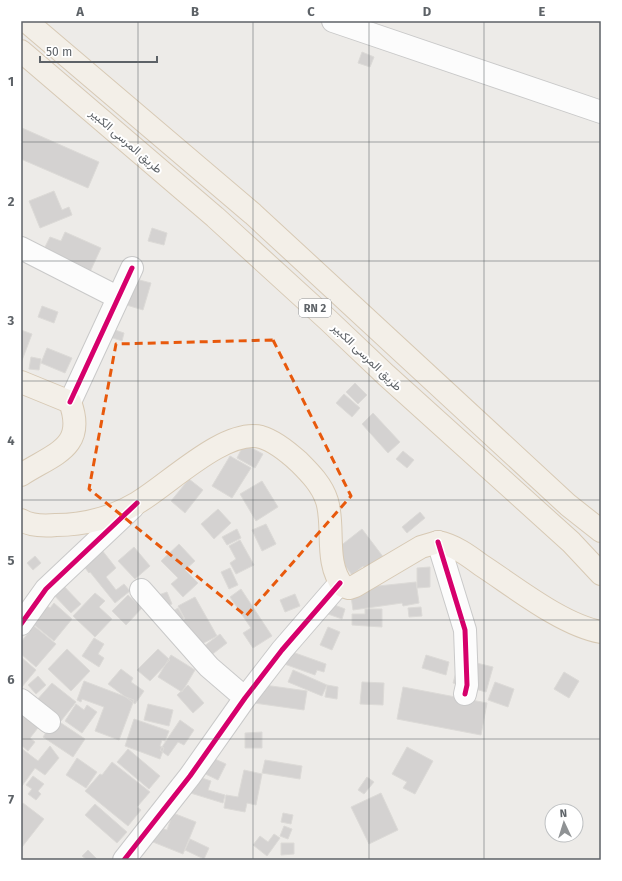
<svg xmlns="http://www.w3.org/2000/svg" width="622" height="881" viewBox="0 0 622 881" font-family="'Fira Sans',Vazirmatn,sans-serif">
<rect width="100%" height="100%" fill="#edebe8"/>
<path fill="#d4d2d1" stroke="#dcdad7" d="M362 52 374 57 370 67 358 63Z
M22 128 99 162 88 188 21 159Z
M54 191 62 210 69 207 72 215 40 228 29 201Z
M152 228 167 233 164 245 148 241Z
M65 232 101 248 90 272 44 249 50 237 61 241Z
M128 277 151 283 143 310 120 303Z
M42 306 58 312 54 323 38 317Z
M109 328 124 333 122 341 107 336Z
M21 330 32 334 21 363Z
M47 348 72 358 65 373 41 363Z
M31 357 41 359 39 370 29 369Z
M355 383 367 395 358 404 346 392Z
M344 394 360 408 352 417 336 403Z
M373 413 400 442 388 453 362 424Z
M244 444 263 454 255 468 237 458Z
M403 451 414 460 407 468 396 459Z
M230 456 251 468 232 498 212 486Z
M189 479 203 490 185 513 171 501Z
M262 481 278 507 256 521 240 494Z
M218 509 231 523 214 539 201 524Z
M420 512 425 518 407 533 402 527Z
M266 524 276 544 262 551 252 530Z
M237 529 241 538 227 545 222 537Z
M362 529 384 558 367 571 363 566 352 575 334 551Z
M240 540 254 565 236 574 230 563 236 559 229 546Z
M179 544 195 561 185 570 198 583 183 597 171 584 178 578 161 561Z
M98 545 116 568 106 577 116 590 124 584 130 591 115 603 90 572 89 573 79 560Z
M134 547 150 566 135 579 118 561Z
M35 556 41 563 33 570 27 563Z
M430 567V587L417 588V568Z
M230 568 238 585 229 589 221 572Z
M59 581 81 604 71 613 49 590Z
M416 582 419 603 403 606 402 603 353 610 350 589Z
M241 589 272 636 253 648 243 633 251 628 230 597Z
M167 592 172 604 161 608 156 596Z
M95 593 105 601 99 607 112 619 95 637 73 616Z
M295 594 300 606 285 612 280 600Z
M128 595 142 608 126 625 112 611Z
M195 597 217 636 196 647 182 621 185 619 178 606Z
M41 602 50 608 54 603 72 619 54 641 27 619Z
M332 604 345 609 342 619 328 614Z
M421 607 422 616 409 617 408 608Z
M178 608 184 618 176 623 170 613Z
M365 609H382V627L352 625V614H365Z
M34 626 56 644 36 667 21 654V642Z
M328 627 340 632 332 650 320 645Z
M220 634 227 643 206 659 199 650Z
M94 638 104 644 98 654 104 658 99 667 82 656Z
M281 648 326 664 324 672 317 670 315 675 276 661Z
M67 649 90 671 71 691 48 669Z
M158 649 170 660 150 681 137 670Z
M171 655 195 670 182 692 158 677Z
M426 655 449 662 446 675 422 668Z
M21 657 36 670 21 688Z
M460 659 493 667 486 692 453 683Z
M121 669 133 678 131 682 144 691 135 704 108 684Z
M293 670 327 685 322 696 288 682Z
M564 672 579 681 569 698 554 689Z
M38 676 46 685 36 694 28 685Z
M84 681 134 700 119 740 95 731 104 707 82 699 81 702 77 700Z
M362 682 384 683 383 705 360 704Z
M495 682 514 689 508 707 488 700Z
M52 683 76 702 61 721 36 701Z
M257 684 307 691 304 710 254 703Z
M188 685 204 703 193 713 177 695Z
M327 685 338 687 337 699 325 697Z
M403 687 487 703 481 735 397 719Z
M76 704 84 710 87 705 97 712 82 733 65 721Z
M148 704 173 710 169 726 144 720Z
M21 710 41 724 30 738 35 742 28 751 21 745Z
M55 719 85 739 73 757 43 737Z
M134 719 169 731 165 741 162 740 160 746 164 748 160 759 125 746Z
M180 720 194 730 184 745 178 742 168 756 160 750Z
M262 732V748H245V733Z
M50 746 59 758 45 775 35 768 22 786 21 748 38 761Z
M407 747 433 761 415 794 403 788 407 782 392 774Z
M128 749 160 776 149 789 117 762Z
M202 753 226 764 218 780 195 769Z
M77 758 97 772 86 788 66 775Z
M265 760 302 766 300 779 262 773Z
M112 762 150 792 137 807 141 810 128 826 85 791 100 774 102 775Z
M244 770 262 774 256 805 247 803 245 812 224 808 226 795 238 797Z
M190 774 211 781 208 790 225 795 223 803 184 791Z
M33 776 44 784 38 791 41 794 36 800 28 794 32 789 26 785Z
M367 777 374 782 364 794 358 790Z
M381 793 398 830 369 844 351 807Z
M23 803 44 819 22 847 21 805Z
M95 804 127 832 117 843 85 815Z
M173 813 196 822 183 854 143 838 158 827 167 830Z
M283 813 293 815 291 824 281 822Z
M284 826 292 829 288 839 280 836Z
M274 834 280 838 267 856 253 845 260 836 268 842Z
M190 839 209 848 204 859 185 850Z
M281 843H294V854L281 855Z
M88 850 98 860H87L82 856Z"/>
<g fill="none" stroke-linecap="round" stroke-linejoin="round">
<defs>
<path id="minor" d="M333 21 601 112
M21 248 117 297
M70 402 132 268
M438 542 465 630 467 685 465 694
M141 590 209 667 245 698
M21 624 46 589 133 507
M21 700 49 722
M124 860 190 776 245 698 282 650 340 583"/>
<path id="major" d="M26 21 253 214 568 505 601 531
M21 51 215 217 328 320 386 375 571 542 601 574
M21 382 70 402C87 448 53 454 21 475
M21 520C31 526 45 526 56 525 85 525 113 517 137 503 168 485 225 428 261 437 275 441 288 452 299 462 310 473 322 485 327 501 335 527 324 563 343 586L349 588 355 586 421 547 438 542C454 545 469 556 481 565 515 587 562 625 601 632"/>
</defs>
<use href="#minor" stroke="#c9c9c9" stroke-width="24"/>
<use href="#major" stroke="#d7c9b4" stroke-width="24"/>
<use href="#minor" stroke="#fcfcfc" stroke-width="22"/>
<use href="#major" stroke="#f3efe8" stroke-width="22"/>
<defs>
<path id="cycleway" d="M70 402 132 268
M438 542 465 630 467 685 465 694
M21 624 46 589 137 503
M124 860 190 776 245 698 282 650 340 583"/>
</defs>
<use href="#cycleway" stroke="#fff" stroke-width="8"/>
<use href="#cycleway" stroke="#d6006c" stroke-width="5"/>
</g>
<path fill="none" stroke="#e8590c" stroke-width="3" stroke-dasharray="8 5" stroke-linejoin="round" d="M273 340 351 496 246 616 89 489 116 344Z"/>
<path fill="none" stroke="#5d6267" stroke-width="1" stroke-opacity="0.55" d="M138 21V860M253 21V860M369 21V860M484 21V860M21 142H601M21 261H601M21 381H601M21 500H601M21 620H601M21 739H601"/>
<g text-anchor="middle" dominant-baseline="central" stroke-width="4" stroke-linejoin="round" paint-order="stroke">
<rect fill="#fff" stroke="#8e9195" stroke-width="1" x="299" y="299" width="32" height="18" rx="3"/>
<g font-size="11" font-weight="bold" fill="#5d6267">
<text x="315" y="308">RN 2</text>
</g>
<g font-size="12" fill="#5d6267" stroke="#fff">
<text transform="translate(126 141) rotate(41)">طريق المرسى الكبير</text>
<text transform="translate(367 357) rotate(44)">طريق المرسى الكبير</text>
</g>
</g>
<rect width="622" height="881" fill="none" stroke="#ffffff" stroke-width="44"/>
<g transform="translate(564 823) rotate(356)"><circle r="19" fill="#ffffff" stroke="#bec0c2"/>
<path d="M0-3L7 15L0 10L-7 15Z" fill="#8f9294"/>
<text y="-6" font-size="11" font-weight="bold" text-anchor="middle" fill="#5d6267">N</text>
</g>
<path d="M40 56v6h117v-6" fill="none" stroke="#5d6267" stroke-width="2"/>
<text x="46" y="56" font-size="12" fill="#5d6267" stroke="#ffffff" stroke-width="3" paint-order="stroke">50 m</text>
<rect x="22" y="22" width="578" height="837" fill="none" stroke="#5d6267" stroke-width="1.5"/>
<g font-size="13" text-anchor="middle" font-weight="bold" fill="#5d6267">
<text x="80" y="16">A</text>
<text x="195" y="16">B</text>
<text x="311" y="16">C</text>
<text x="427" y="16">D</text>
<text x="542" y="16">E</text>
<text x="11" y="86">1</text>
<text x="11" y="206">2</text>
<text x="11" y="325">3</text>
<text x="11" y="445">4</text>
<text x="11" y="565">5</text>
<text x="11" y="684">6</text>
<text x="11" y="804">7</text>
</g>
</svg>
